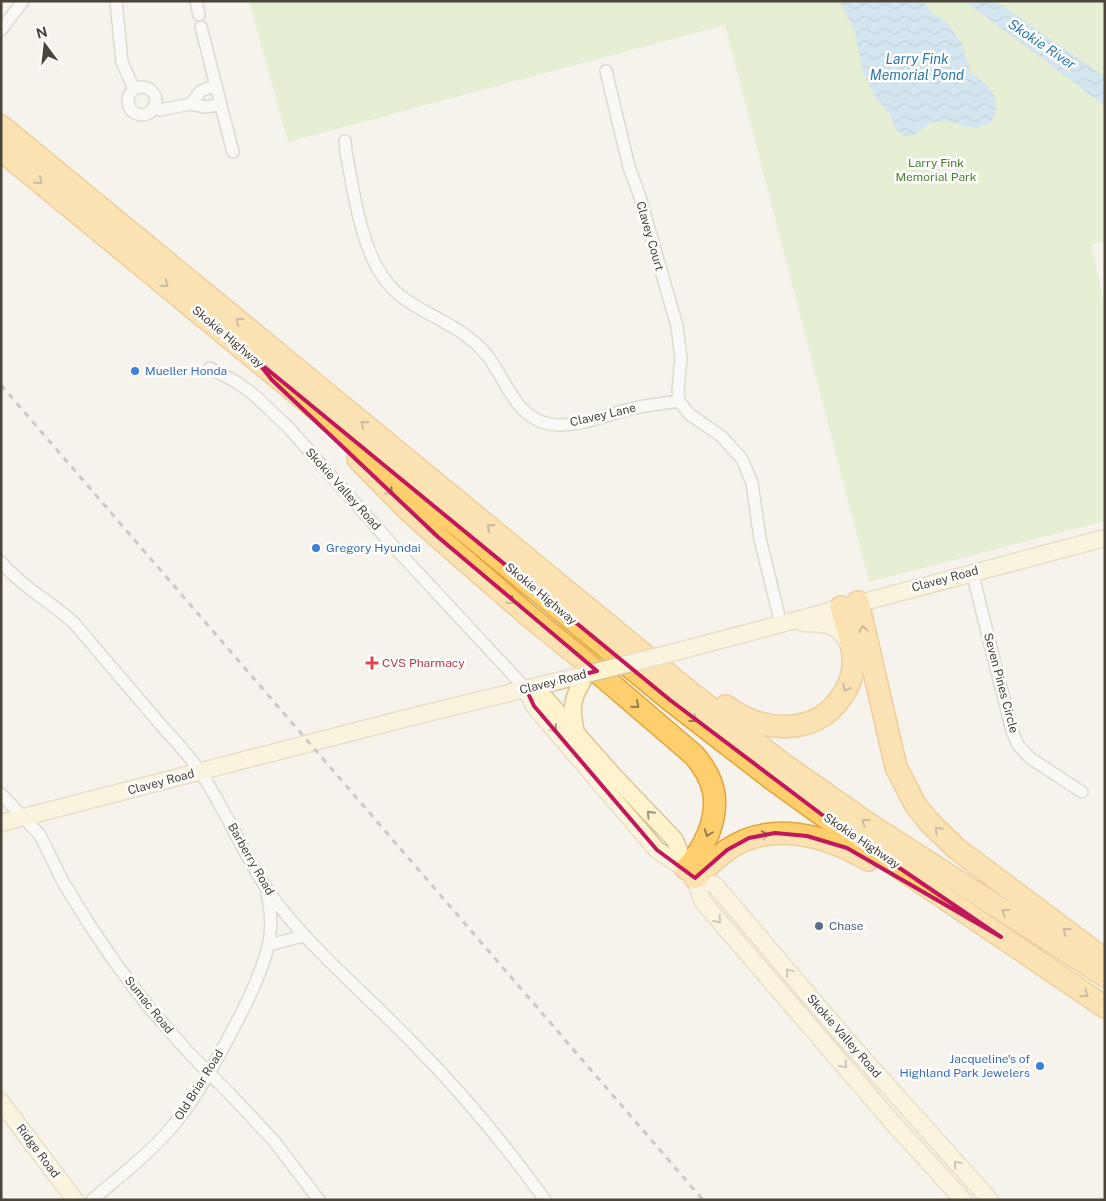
<svg xmlns="http://www.w3.org/2000/svg" width="1106" height="1201" viewBox="0 0 1106 1201" font-family="'Public Sans',sans-serif">
<defs>
<pattern id="water-waves" width="16" height="10" patternUnits="userSpaceOnUse" patternTransform="scale(1.25)"><rect width="16" height="10" fill="#a9d4f2"/><path d="M0 5q4-4 8 0t8 0" fill="none" stroke="#8caec5"/></pattern>
</defs>
<rect width="100%" height="100%" fill="#f6f3ec"/>
<path fill="#d2eab5" d="M249 1H1105V241L1091 245 1105 307V521L869 582 725 25 288 142Z"/>
<path fill="url(#water-waves)" d="M839 1H921L928 6 931 12 946 22 954 32 962 44 971 74C984 81 1000 94 996 112 995 115 992 119 990 123L977 128 967 127 947 121H939L928 124 915 135 905 136 896 130 889 113 875 97 862 70 855 31Z
M965 1H996L1105 77V106Z"/>
<g fill="none" stroke-linecap="round" stroke-linejoin="round">
<defs>
<path id="street" d="M116 1 122 62 134 89
M196 1 199 15
M201 27 233 152
M1 30 23 1
M606 71 629 167 639 194 677 326 681 358 678 390 679 401
M128 101a14 14 0 1 1 28 0a14 14 0 1 1-28 0Z
M190 104 201 91 216 85
M153 108 160 110 190 104 206 107 221 104
M345 141 346 151C354 194 362 262 396 292 401 297 408 301 414 305 438 320 467 331 486 354 506 378 514 417 549 424 577 429 608 414 634 408 649 405 664 403 679 401L689 414 721 436 742 459 752 483 760 539 781 624
M210 368 238 383 254 395 288 427 396 549 526 689
M1 562C21 586 51 602 74 623 101 655 128 686 155 718 170 736 188 753 201 773 231 818 249 870 284 912 322 958 367 996 408 1038 458 1088 504 1143 545 1200
M972 572 1012 731 1018 745 1030 758 1082 792
M1 794 40 835 63 882 89 924 114 961 147 1005 189 1053 231 1095 274 1141 319 1200
M268 945 304 936
M92 1200C121 1175 152 1152 176 1122 195 1099 209 1073 223 1048 240 1016 259 982 268 947 272 930 271 910 267 894"/>
<path id="secondary" d="M803 623C825 623 838 623 849 645
M679 651 1105 538
M526 689 534 706 657 850 686 869 695 878 703 902 893 1123 963 1200
M526 689 546 699 614 776 675 840 686 869
M576 733C570 706 572 697 587 674
M1 823 403 719 587 674
M695 878 715 885 845 1038 990 1200
M1 1102 75 1200"/>
<path id="highway" d="M1 126 686 689 783 764 869 824 1105 976
M1 150 670 700 772 779 829 820 1105 1007
M358 459 406 508 438 537 529 616 582 659 694 755C715 780 720 801 709 832 703 846 697 857 686 869
M858 602 896 767 915 804 929 822 957 849 1105 960
M726 706C761 733 816 737 842 696 848 688 852 678 853 668 855 647 846 626 841 607
M695 878C705 869 716 858 727 850 770 820 826 835 868 860"/>
</defs>
<use href="#street" stroke="#c2bbae" stroke-width="14"/>
<use href="#secondary" stroke="#d6c79b" stroke-width="19"/>
<use href="#highway" stroke="#e0a43c" stroke-width="24"/>
<use href="#street" stroke="#fff" stroke-width="11"/>
<use href="#secondary" stroke="#fff3cd" stroke-width="16"/>
<use href="#highway" stroke="#ffcf6e" stroke-width="21"/>
<path stroke="#9a9a9a" stroke-width="3" stroke-dasharray="6 6" stroke-linecap="butt" d="M1 385 703 1200"/>
<defs>
<path id="secondary-bridge" d="M587 674 679 651"/>
</defs>
<use href="#secondary-bridge" stroke="#d6c79b" stroke-width="19" stroke-linecap="butt"/>
<use href="#secondary-bridge" stroke="#fff3cd" stroke-width="16"/>
</g>
<defs><path id="oneway-chevron" d="M-2-3.5L2.5 0L-2 3.5" fill="none" stroke-width="1.6" stroke-linecap="round" stroke-linejoin="round" transform="scale(1.25)"/></defs>
<g stroke="#937c4e">
<use href="#oneway-chevron" transform="translate(39 181) rotate(40)"/>
<use href="#oneway-chevron" transform="translate(165 284) rotate(39)"/>
<use href="#oneway-chevron" transform="translate(239 321) rotate(-141)"/>
<use href="#oneway-chevron" transform="translate(364 424) rotate(-141)"/>
<use href="#oneway-chevron" transform="translate(390 492) rotate(45)"/>
<use href="#oneway-chevron" transform="translate(490 527) rotate(-141)"/>
<use href="#oneway-chevron" transform="translate(511 601) rotate(41)"/>
<use href="#oneway-chevron" transform="translate(863 629) rotate(-101)"/>
<use href="#oneway-chevron" transform="translate(846 688) rotate(117)"/>
<use href="#oneway-chevron" transform="translate(636 705) rotate(41)"/>
<use href="#oneway-chevron" transform="translate(694 719) rotate(38)"/>
<use href="#oneway-chevron" transform="translate(865 822) rotate(-145)"/>
<use href="#oneway-chevron" transform="translate(938 830) rotate(-135)"/>
<use href="#oneway-chevron" transform="translate(708 833) rotate(111)"/>
<use href="#oneway-chevron" transform="translate(765 835) rotate(-10)"/>
<use href="#oneway-chevron" transform="translate(1005 912) rotate(-147)"/>
<use href="#oneway-chevron" transform="translate(1066 931) rotate(-144)"/>
<use href="#oneway-chevron" transform="translate(1085 994) rotate(34)"/>
</g>
<g stroke="#9c937c">
<use href="#oneway-chevron" transform="translate(554 729) rotate(50)"/>
<use href="#oneway-chevron" transform="translate(650 814) rotate(-134)"/>
<use href="#oneway-chevron" transform="translate(718 920) rotate(49)"/>
<use href="#oneway-chevron" transform="translate(789 972) rotate(-130)"/>
<use href="#oneway-chevron" transform="translate(844 1065) rotate(49)"/>
<use href="#oneway-chevron" transform="translate(957 1164) rotate(-132)"/>
</g>
<path d="M0 0H1106V1201H0ZM256 360 670 700 829 820 1001 937 847 848 807 836 775 833 749 838 727 850 695 878 657 850 534 706 526 689 597 671 438 537 272 380Z" fill="#f6f3ec" fill-opacity=".55" fill-rule="evenodd"/>
<path fill="none" stroke="#c2185b" stroke-width="4" stroke-linejoin="round" d="M256 360 670 700 829 820 1001 937 847 848 807 836 775 833 749 838 727 850 695 878 657 850 534 706 526 689 597 671 438 537 272 380Z"/>
<g fill="#3f7fe0" stroke="#fff" stroke-width="2">
<circle cx="135" cy="371" r="5"/>
<circle cx="316" cy="548" r="5"/>
<circle cx="1040" cy="1066" r="5"/>
</g>
<path fill="#e0444e" stroke="#fff" stroke-width="2" d="M369.5 655.5h5v5h5v5h-5v5h-5v-5h-5v-5h5z"/>
<circle fill="#5c6f8a" stroke="#fff" stroke-width="2" cx="819" cy="926" r="5"/>
<g text-anchor="middle" dominant-baseline="central" stroke-width="5" stroke-linejoin="round" paint-order="stroke">
<g font-size="12" fill="#4a7f2a" stroke="#fff">
<text x="936" y="163">Larry Fink<tspan x="936" dy="14">Memorial Park</tspan></text>
</g>
<g font-size="12" fill="#4b4439" stroke="#fff">
<text transform="translate(650 236) rotate(74)">Clavey Court</text>
<text transform="translate(228 337) rotate(40)">Skokie Highway</text>
<text transform="translate(603 415) rotate(-13)">Clavey Lane</text>
<text transform="translate(343 489) rotate(48)">Skokie Valley Road</text>
<text transform="translate(945 579) rotate(-15)">Clavey Road</text>
<text transform="translate(541 594) rotate(40)">Skokie Highway</text>
<text transform="translate(553 682) rotate(-14)">Clavey Road</text>
<text transform="translate(1001 683) rotate(75)">Seven Pines Circle</text>
<text transform="translate(161 782) rotate(-15)">Clavey Road</text>
<text transform="translate(862 841) rotate(34)">Skokie Highway</text>
<text transform="translate(251 859) rotate(60)">Barberry Road</text>
<text transform="translate(149 1005) rotate(51)">Sumac Road</text>
<text transform="translate(844 1036) rotate(49)">Skokie Valley Road</text>
<text transform="translate(199 1085) rotate(-58)">Old Briar Road</text>
<text transform="translate(38 1151) rotate(53)">Ridge Road</text>
</g>
<g font-size="12" fill="#366cbe" stroke="#fff" text-anchor="start">
<text x="145" y="371">Mueller Honda</text>
<text x="326" y="548">Gregory Hyundai</text>
<text x="1030" y="1059" text-anchor="end">Jacqueline's of<tspan x="1030" dy="14">Highland Park Jewelers</tspan></text>
</g>
<g font-size="12" fill="#be3a42" stroke="#fff" text-anchor="start">
<text x="382" y="663">CVS Pharmacy</text>
</g>
<g font-size="12" fill="#4e5e75" stroke="#fff" text-anchor="start">
<text x="829" y="926">Chase</text>
</g>
<g font-size="14" font-style="italic" fill="#2e7ab2" stroke="#fff">
<text transform="translate(1042 44) rotate(34)">Skokie River</text>
<text x="917" y="59">Larry Fink<tspan x="917" dy="16">Memorial Pond</tspan></text>
</g>
</g>
<rect width="1106" height="1201" fill="none" stroke="#4b4439" stroke-width="5"/>
<g transform="translate(45 45) rotate(345)" stroke="#ffffff" stroke-width="4" paint-order="stroke">
<path d="M0-4L9 19L0 12L-9 19Z" fill="#4b4439"/>
<text y="-8" font-size="14" font-weight="bold" text-anchor="middle" fill="#4b4439">N</text>
</g>
</svg>
